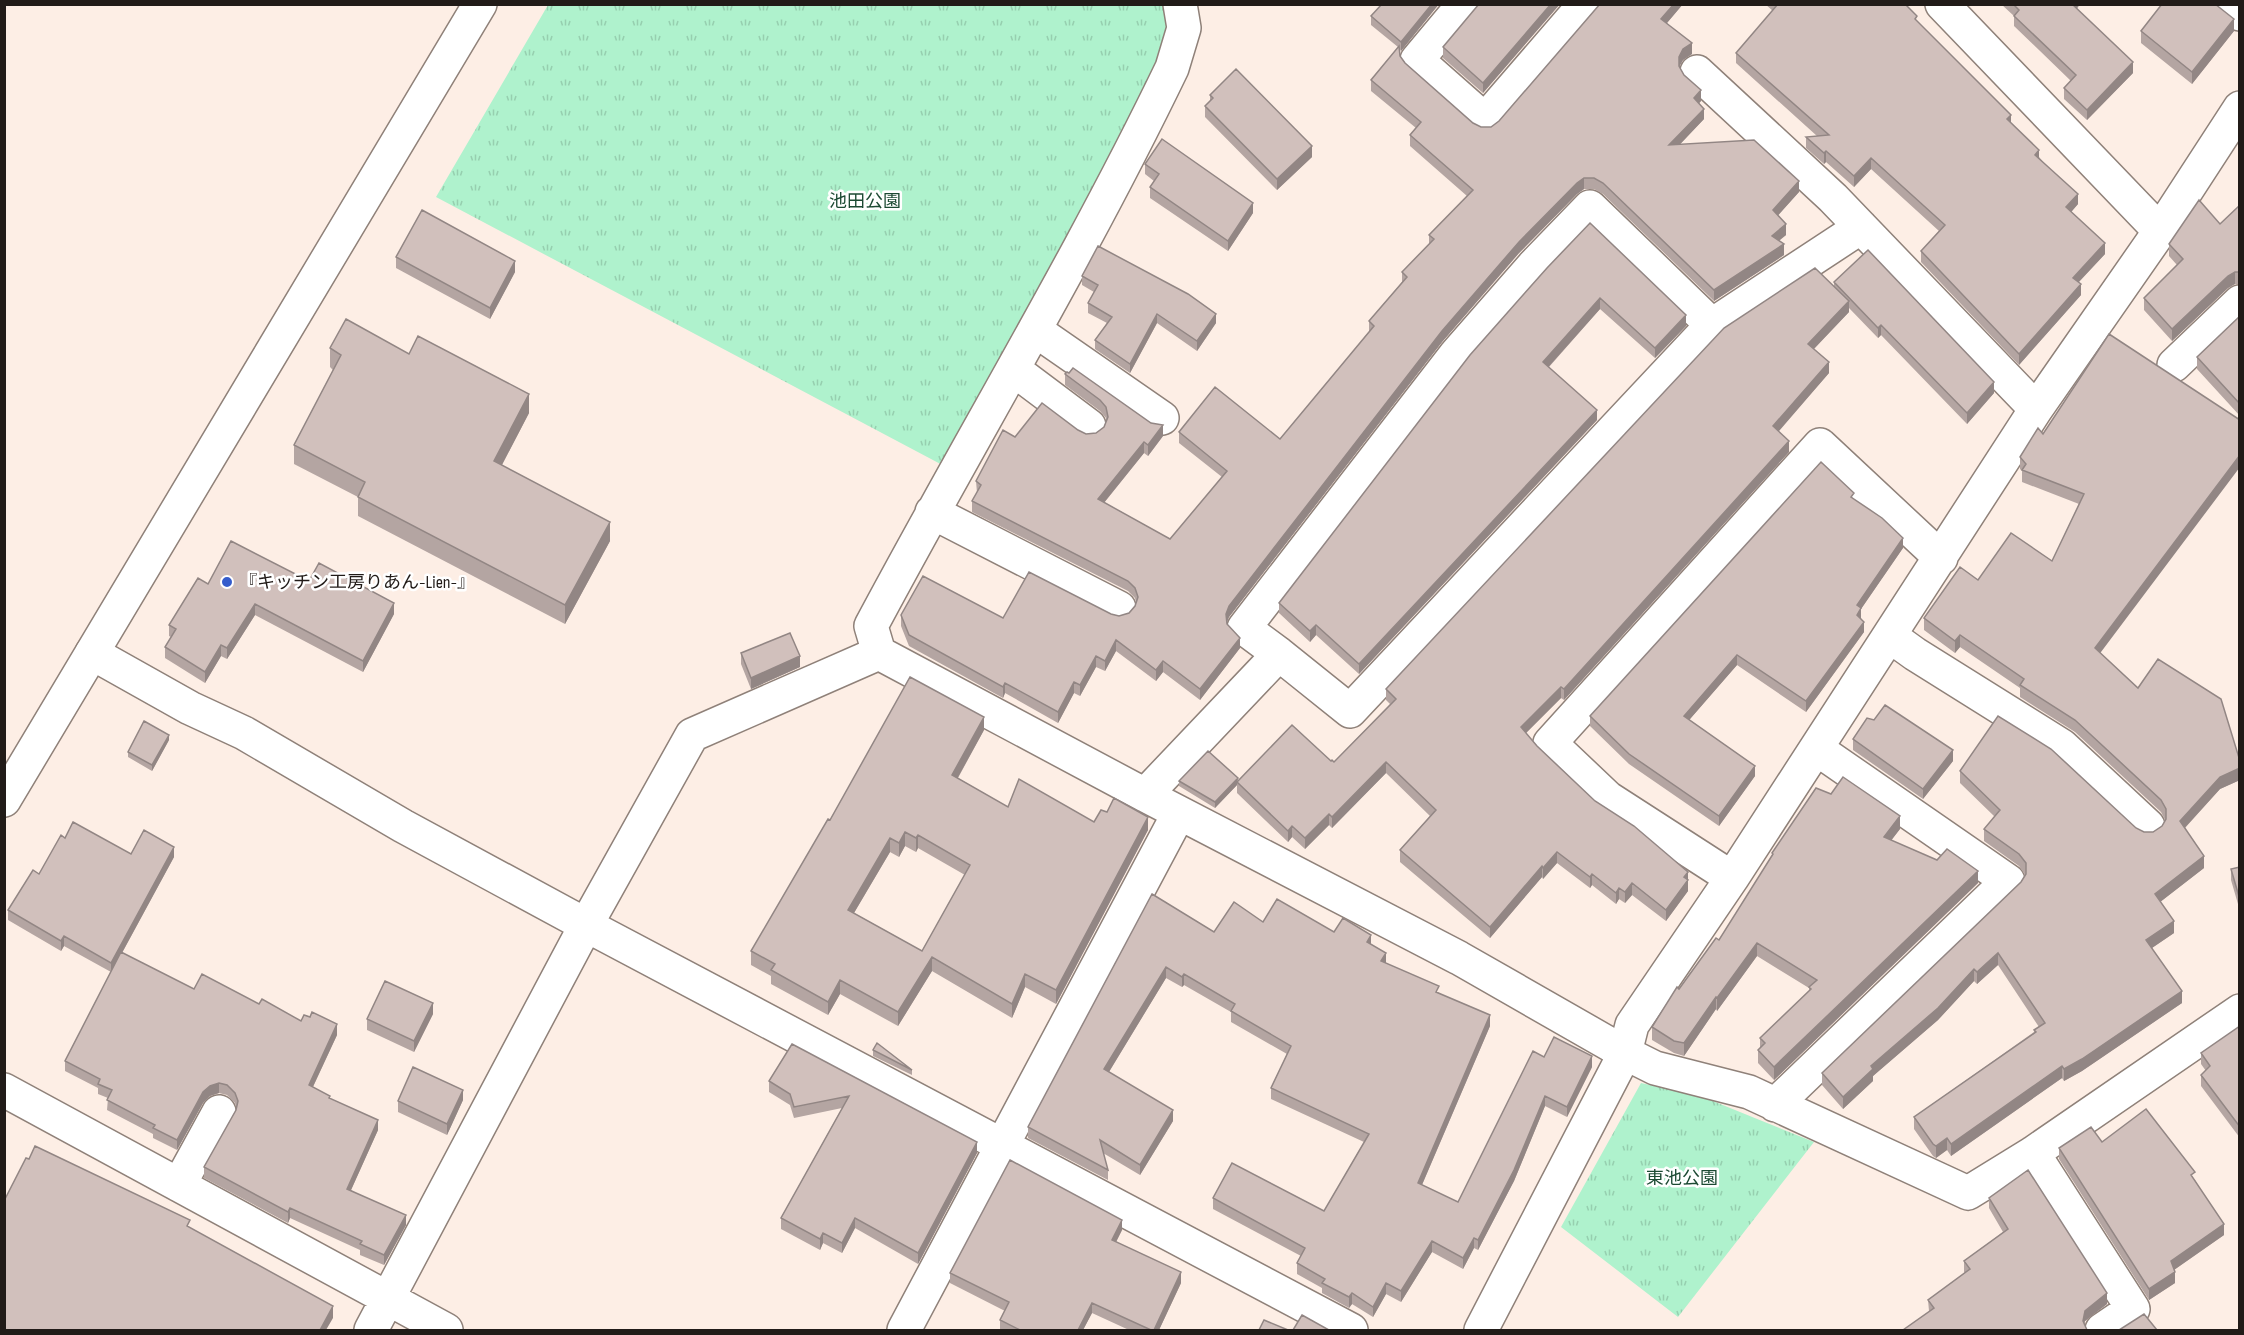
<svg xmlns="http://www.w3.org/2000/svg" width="2244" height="1335" viewBox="0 0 2244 1335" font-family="'Sofia Sans Condensed','Noto Sans JP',sans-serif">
<defs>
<pattern id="park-tufts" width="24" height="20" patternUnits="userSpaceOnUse" patternTransform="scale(1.5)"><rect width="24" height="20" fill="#aff2cd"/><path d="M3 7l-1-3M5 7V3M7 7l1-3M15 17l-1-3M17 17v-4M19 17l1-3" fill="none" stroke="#96cfaf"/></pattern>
</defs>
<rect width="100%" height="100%" fill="#fdeee5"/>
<path fill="url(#park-tufts)" d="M548 5H1166L1169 22 1150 85 948 468 436 197Z
M1641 1083 1703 1097 1814 1142 1678 1317 1561 1227Z"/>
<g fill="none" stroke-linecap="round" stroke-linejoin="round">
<defs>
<path id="minor" d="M1180 4 1184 28 1172 68C1080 259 970 440 871 626L879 653 1145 795 1459 958 1625 1053 1655 1068 1749 1092 1968 1193 2033 1153 2240 1011
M1464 4 1417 60 1485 120 1585 4
M1942 4 2160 231
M2228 4 2240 14
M1697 72 1833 198 2036 409
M1035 330 1162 418
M2174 365 2240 302
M1013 369 1089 426
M932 512 1119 608
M1890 636 1915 654 2062 746 2148 826
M92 653 190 708 244 733 403 826 586 925 1351 1330
M1279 654 1244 628 1456 354 1533 266 1590 207 1712 325
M1145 795 1279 654 1350 711 1712 325 1861 227
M1732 878 1608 798 1550 743 1820 445 1941 558
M4 1090 446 1330
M1775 1105 2008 881 1817 749
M2033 1153 2133 1309 2102 1330
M179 1185 219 1112
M371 1330 586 925 692 735 879 653
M904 1330 1179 813
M1481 1330 1625 1053 1632 1025 1732 878 2036 409 2160 231 2240 108"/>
<path id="tertiary" d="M4 800 480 4"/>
</defs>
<use href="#minor" stroke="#8f8179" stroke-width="36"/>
<use href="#tertiary" stroke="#8f8179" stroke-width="36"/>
<use href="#minor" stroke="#fff" stroke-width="33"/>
<use href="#tertiary" stroke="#fff" stroke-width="33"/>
</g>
<path fill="#b4a5a2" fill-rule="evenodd" d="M1439 4 1401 51 1399 48 1400 56 1405 63 1473 123 1481 127H1491L1499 121 1600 4H1683L1667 23 1692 54 1683 60 1679 67 1701 101 1699 103 1704 119 1680 144 1799 192 1778 215 1786 235 1779 241 1784 255 1714 301 1603 194 1594 189H1584L1577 194 1519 253 1442 342 1229 617 1226 623 1240 648 1200 700 1163 672 1156 681 1116 651 1105 671 1096 667 1080 696 1074 693 1058 723 1005 693 1003 698 909 646 901 626V615L1003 618 1111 614 1119 616 1129 613 1135 606 1136 603 1135 598 1128 591 972 512V501L977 493 976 481 1015 437 1078 430 1086 434 1096 433 1104 427 1106 420V418L1100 411 1065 385V374L1163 436 1148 456 1144 453 1104 503 1170 539 1222 477 1179 443V432L1280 439 1369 332V321L1402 282V272L1429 244V235L1467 196 1410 146V135L1416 128 1371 91V80L1398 47 1371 25V16Z
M1560 4 1483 93 1443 58V47Z
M1765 4H1905L1917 21 2011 123 2078 204 2071 212 2105 254 2079 282 2081 295 2019 365 1921 262V251L1939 231 1871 169 1854 187 1826 162 1824 164 1806 148V137L1817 136 1736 63V53L1773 11Z
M2001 4H2080L2077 9 2133 73 2087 120 2064 99V88L2071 81 2014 26V16Z
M2141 31H2234L2192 84 2141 43Z
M1210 95 1312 157 1277 190 1205 117V106L1210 102Z
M1145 164 1253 213 1228 251 1150 198V187L1154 181 1145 174Z
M2240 205V284H2235L2228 288 2172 341 2144 310V298L2177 265 2169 256V244L2220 224Z
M396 257 515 272 490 319 396 268Z
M1547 268 1686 326 1655 358 1600 309 1549 367 1597 420 1359 674 1316 635 1310 642 1279 613V603Z
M1082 276 1216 323 1197 351 1157 323 1130 373 1095 349V340L1107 323 1088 313V303L1094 292 1082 285Z
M1834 282 1994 393 1967 424 1881 335 1878 338 1849 308V312L1814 349 1829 373 1778 431 1789 452 1564 700 1561 698 1526 733 1537 746 1595 801 1688 872V891L1666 921 1632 895 1625 903 1619 899 1616 904 1592 885 1590 888 1557 863 1543 879 1542 877 1490 938 1400 862V850L1430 816 1386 773 1332 828 1329 825 1305 849 1292 837 1288 842 1237 793V785L1215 808 1179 786V781L1238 782 1331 761 1334 762 1390 704 1386 700V689L1834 286Z
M2240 316V416L2197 369V357Z
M2109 334 2100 653 2138 688 2240 761V780L2220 789 2185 828 2204 868 2160 902 2174 933 2152 948 2182 1003 2082 1071 2064 1081 2062 1078 1951 1156 1947 1150 1936 1158 1933 1156 1914 1129V1117L2034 1032V1030L2039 1027 1998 965 1977 984 1974 981 1938 1020 1873 1076V1081L1843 1109 1822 1085V1073L2021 882 2025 875 2019 866 1984 841V829L1995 817 1960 783V771L2136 828 2144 832H2153L2162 826 2165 820 2161 812 2075 732 2020 697V688L1960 647 1955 653 1924 630V618L1978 580 2052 561 2079 504 2022 482V471L2020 469V457L2043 434Z
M330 348 409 354 529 413 502 465 610 541 565 624 358 516V497L294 464V445L333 370 330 367Z
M1854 500 1903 548 1861 609V618L1864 632 1806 712 1737 665 1689 720 1755 776 1719 826 1629 764 1590 726V716Z
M309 581 394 614 363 672 255 615 227 659 221 656 205 683 165 658V647L171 637 169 636V625L208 584Z
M741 653 800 667 751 689 741 664Z
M1874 720 1953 761 1923 799 1853 750V739Z
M984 730 958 778 1008 807 1094 822 1148 830 1056 1004 1025 987 1012 1018 932 971 898 1026 840 994 828 1015 771 984V976L751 965V951L830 820ZM905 846 916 852 918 848 965 875 922 951 854 913 890 852 899 857Z
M169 740 152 771 128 757V752Z
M1900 829 1891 840 1978 883 1774 1080 1758 1063V1050L1760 1048V1038L1809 991V988L1757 956 1717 1011 1716 1009 1684 1056 1674 1053 1652 1040V1027L1679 989 1719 940 1772 856V853Z
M65 838 131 854 174 857 122 953 194 989 259 1004 337 1035 313 1087 378 1130 351 1190 406 1225 384 1265 360 1255V1250L290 1218 288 1223 204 1178V1167L236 1110V1107L235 1103 227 1095 219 1093 210 1096 203 1103 177 1150 153 1138V1134L107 1110 108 1098 98 1094V1088L65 1071V1061L111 972 64 946 61 951 8 920V910L39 874Z
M2240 867V911L2231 880V869Z
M1152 894 1214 932 1263 922 1334 932 1371 945 1386 963 1439 993 1490 1026 1422 1185 1458 1202 1544 1057 1592 1067 1567 1117 1545 1106 1514 1181 1478 1250 1474 1248 1463 1269 1432 1252 1401 1302 1386 1294 1373 1317 1352 1304 1349 1308 1322 1293V1288L1297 1274V1263L1301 1256 1213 1209V1198L1324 1211 1364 1142 1271 1099V1088L1287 1054 1231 1022V1012L1184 985 1182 987 1166 978 1109 1072 1173 1121 1140 1175 1103 1153 1108 1170V1180L1028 1138V1127Z
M433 1014 414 1052 367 1030V1019Z
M2240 1026V1138L2201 1086V1075L2206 1071 2201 1064V1053Z
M792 1044 977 1153 918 1264 855 1228 842 1253 823 1243 820 1250 781 1229V1218L842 1108 794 1118 790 1105 769 1092V1081Z
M873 1050 912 1070V1075L873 1056Z
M463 1100 447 1135 398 1112V1101Z
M2102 1142 2195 1180 2224 1235 2174 1270 2175 1283 2149 1300 2059 1159V1148Z
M1989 1198 2107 1304 2085 1321 1929 1311 1928 1300 1965 1273 1964 1272V1261L2003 1232 1989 1208Z
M1122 1230 1116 1242 1181 1283 1159 1330H1129L1092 1313 1083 1330H1000V1320L1005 1311 950 1283V1273Z"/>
<path fill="#928684" d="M1432 4H1439L1401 51V42Z
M1551 4H1560L1483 93V83Z
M1674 4H1683L1661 30V19Z
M2071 4H2080L2071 14Z
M2234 19V31L2192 84V72Z
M1692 43V54L1683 60 1679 67V57L1683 49Z
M2133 62V73L2087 120V110Z
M1701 90V101L1694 109V98Z
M1704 109V119L1669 156V145Z
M2011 115V125L2007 119Z
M1312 146V157L1277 190V179Z
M2039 150V161L2035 155Z
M1826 151V162L1824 164V153Z
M1871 158V169L1854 187V176Z
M1584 178V189L1577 194 1519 253 1442 342 1229 617 1226 625V614L1229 606 1442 331 1519 242 1577 183Z
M1799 181V192L1773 221V210Z
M2078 194V204L2066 218V207Z
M1253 203V213L1228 251V241Z
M1786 224V235L1772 246V236Z
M2105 243V254L2073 288V278Z
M1784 244V255L1714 301V290Z
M515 261V272L490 319V308Z
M2235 272V284L2228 288 2172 341V329L2228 276Z
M2081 284V295L2019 365V354Z
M1600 298V309L1543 373V362Z
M1849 301V312L1808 355V344Z
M1157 314V323L1130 373V364Z
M1216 314V323L1197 351V341Z
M1686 315V326L1655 358V348Z
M1881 325V335L1878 338V328Z
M1829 362V373L1773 438V426Z
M1994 382V393L1967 424V413Z
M529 394V413L494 480V461Z
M1597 410V420L1359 674V664Z
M1163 425V436L1148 456V445Z
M1789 441V452L1564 700V689Z
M1144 442V453L1098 510V499Z
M2240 455V467L2095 660V648Z
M610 522V541L565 624V605Z
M1903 538V548L1861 609V618L1857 625V605Z
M394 603V614L363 672V661Z
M255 604V615L227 659V648Z
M1864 622V632L1806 712V701Z
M1316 625V635L1310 642V631Z
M1960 635V647L1955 653V641Z
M1240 638V648L1200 700V689Z
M1116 640V651L1105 671V661Z
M221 645V656L205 683V672Z
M1737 655V665L1684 726V716Z
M800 656V667L751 689V678Z
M1096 656V667L1080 696V685Z
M1163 661V672L1156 681V670Z
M1074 682V693L1058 723V712Z
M1005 683V693L1003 698V687Z
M1561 687V698L1521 738V727Z
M984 717V730L952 788V775Z
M169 735V740L152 771V765Z
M1953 750V761L1923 799V789Z
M1386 762V773L1332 828V817Z
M1755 766V776L1719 826V816Z
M2240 768V780L2220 789 2180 833V821L2220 777Z
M1238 778 1237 785 1215 808V802Z
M1329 814V825L1305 849V838Z
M1900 816V829L1884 850V837Z
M1148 817V830L1056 1004V990Z
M1292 826V837L1288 842V831Z
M905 832V846L899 857V843Z
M918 835V848L916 852V838Z
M890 838V852L848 923V910Z
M174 847V857L111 973V963Z
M1557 852V863L1543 879V868Z
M2204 856V868L2155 906V894Z
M1542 866V877L1490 938V927Z
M1978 871V883L1774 1080V1067Z
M1688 872V891L1666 921V910L1684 877Z
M1592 874V885L1590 888V877Z
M1632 883V895L1625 903V892Z
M1619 888V899L1616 904V893Z
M2174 921V933L2146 952V940Z
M1371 935V946L1367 942Z
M64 936V946L61 951V941Z
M1757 943V956L1717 1011V998Z
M1386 953V964L1381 961Z
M1998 953V965L1977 984V972Z
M932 957V971L898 1026V1012Z
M1166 967V978L1104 1080V1069Z
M1974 969V981L1938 1020 1873 1076V1081L1843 1109V1097L1871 1066Z
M1025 974V987L1012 1018V1004Z
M1184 974V985L1182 987V977Z
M840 980V994L828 1015V1002Z
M2182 991V1003L2082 1071 2064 1081V1069Z
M1716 997V1009L1684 1056V1043Z
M433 1003V1014L414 1052V1041Z
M1490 1015V1026L1418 1194V1183Z
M337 1024V1035L309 1095V1085Z
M1592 1056V1067L1567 1117V1107Z
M2062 1066V1078L1951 1156V1144Z
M219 1083V1093L210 1096 203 1103 177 1150V1140L203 1092 210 1086Z
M463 1090V1100L447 1135V1124Z
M1545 1096V1106L1514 1181 1478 1250V1240Z
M1173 1110V1121L1140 1175V1165Z
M378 1120V1130L347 1199V1189Z
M1947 1138V1150L1936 1158V1146Z
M977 1142V1153L918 1264V1253Z
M290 1208V1218L288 1223V1212Z
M406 1215V1225L384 1265V1255Z
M855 1218V1228L842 1253V1243Z
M1122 1220V1230L1112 1250V1240Z
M2224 1224V1235L2171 1272V1261Z
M823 1233V1243L820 1250V1239Z
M1474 1238V1248L1463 1269V1258Z
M1432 1241V1252L1401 1302V1291Z
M1181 1272V1283L1159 1330H1154Z
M2175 1272V1283L2149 1300V1289Z
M1386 1283V1294L1373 1317V1307Z
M1352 1293V1304L1349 1308V1297Z
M2107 1293V1304L2085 1321 2083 1330V1321L2085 1311Z
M1092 1303V1313L1083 1330H1078Z
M333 1306V1318L326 1330H320Z"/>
<path fill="#d1c0bc" stroke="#928684" stroke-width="1.5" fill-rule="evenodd" d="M1382 4H1432L1401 42 1371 16Z
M1479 4H1551L1483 83 1443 47Z
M1600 4H1674L1661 19 1692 43 1683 49 1679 57V66L1684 75 1701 90 1694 98 1704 109 1669 145 1754 140 1799 181 1773 210 1786 224 1772 236 1784 244 1714 290 1603 183 1594 178H1584L1577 183 1519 242 1442 331 1229 606 1226 614 1227 624 1240 638 1200 689 1163 661 1156 670 1116 640 1105 661 1096 656 1080 685 1074 682 1058 712 1005 683 1003 687 909 635 901 615 923 576 1003 618 1029 572 1111 614 1119 616 1129 613 1135 606 1138 597 1135 588 1128 581 972 501 981 485 976 481 1003 430 1015 437 1042 403 1078 430 1086 434 1096 433 1104 427 1108 417 1106 407 1100 400 1065 374 1067 372 1069 373 1073 368 1151 423 1163 425 1148 445 1144 442 1098 499 1170 539 1227 471 1179 432 1215 387 1280 439 1374 326 1369 321 1407 277 1402 272 1434 239 1429 235 1473 190 1410 135 1421 122 1371 80 1399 46 1400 56 1405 63 1473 123 1481 127H1491L1499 121Z
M1778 4H1905L1917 16 1915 19 2011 115 2007 119 2039 150 2035 155 2078 194 2066 207 2105 243 2073 278 2081 284 2019 354 1921 251 1945 225 1871 158 1854 176 1826 151 1824 153 1806 137 1829 135 1736 53Z
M2013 4H2072L2133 62 2087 110 2064 88 2076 75 2014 16 2019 10Z
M2162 4H2215L2234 19 2192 72 2141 31Z
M1236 69 1312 146 1277 179 1205 106 1213 98 1210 95Z
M1162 139 1253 203 1228 241 1150 187 1159 174 1145 164Z
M2199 200 2220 224 2240 205V272H2235L2228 276 2172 329 2144 298 2183 259 2169 244Z
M422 210 515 261 490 308 396 257Z
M1590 223 1686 315 1655 348 1600 298 1543 362 1597 410 1359 664 1316 625 1310 631 1279 603 1470 355 1547 268Z
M1098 246 1188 294 1216 314 1197 341 1157 314 1130 364 1095 340 1112 317 1088 303 1098 285 1082 276Z
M1868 250 1994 382 1967 413 1881 325 1878 328 1834 282Z
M1815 268 1849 301 1808 344 1829 362 1773 426 1789 441 1564 689 1561 687 1521 727 1537 746 1595 801 1634 826 1688 872 1684 877 1688 880 1666 910 1632 883 1625 892 1619 888 1616 893 1592 874 1590 877 1557 852 1543 868 1542 866 1490 927 1400 850 1436 810 1386 762 1332 817 1329 814 1305 838 1292 826 1288 831 1237 782 1292 725 1331 761 1332 760 1334 762 1396 699 1386 689 1724 328Z
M2240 316V404L2197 357Z
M346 319 409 354 418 336 529 394 494 461 610 522 565 605 358 497 365 482 294 445 341 355 330 348Z
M2109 334 2240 420V455L2095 648 2138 688 2158 659 2221 699 2240 761V768L2220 777 2180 821 2204 856 2155 894 2174 921 2146 940 2182 991 2082 1059 2064 1069 2062 1066 1951 1144 1947 1138 1936 1146 1933 1144 1914 1117 2036 1032 2034 1030 2045 1023 1998 953 1977 972 1974 969 1938 1008 1871 1066 1873 1069 1843 1097 1822 1073 2021 882 2026 874V863L2019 854 1984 829 2000 810 1960 771 1998 716 2051 749 2136 828 2144 832H2153L2162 826 2166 819V809L2161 800 2075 720 2020 685 2024 679 1960 635 1955 641 1924 618 1960 567 1978 580 2011 533 2052 561 2084 494 2022 470 2026 464 2020 457 2038 428 2043 434Z
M1821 462 1854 493 1851 497 1882 518 1903 538 1857 605 1861 608 1857 615 1864 622 1806 701 1737 655 1684 716 1755 766 1719 816 1629 754 1590 716Z
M231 541 309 581 319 563 394 603 363 661 255 604 227 648 221 645 205 672 165 647 176 629 169 625 198 578 208 584Z
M790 633 800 656 751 678 741 653Z
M910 677 984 717 952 775 1008 807 1019 779 1094 822 1101 810 1107 812 1114 798 1148 817 1056 990 1025 974 1012 1004 932 957 898 1012 840 980 828 1002 771 970 775 964 751 951 828 819 830 820ZM905 832 916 838 918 835 970 865 922 951 848 910 890 838 899 843Z
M1885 705 1953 750 1923 789 1853 739 1867 718 1874 720Z
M144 721 169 735 152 765 128 752Z
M1208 751 1238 778 1215 802 1179 781Z
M1843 777 1900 816 1884 837 1937 860 1947 849 1978 871 1774 1067 1758 1050 1765 1043 1760 1038 1811 989 1809 987 1817 980 1757 943 1717 998 1716 997 1684 1043 1674 1041 1652 1027 1677 987 1679 989 1716 938 1719 940 1773 854 1772 853 1816 788 1831 794Z
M73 822 131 854 144 830 174 847 111 963 64 936 61 941 8 910 33 870 39 874 61 835 65 838Z
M2240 867V900L2231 869Z
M1152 894 1214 932 1234 902 1263 922 1277 899 1334 932 1343 918 1371 935 1367 942 1386 953 1381 961 1439 986 1436 992 1490 1015 1418 1183 1458 1202 1533 1051 1544 1057 1554 1037 1592 1056 1567 1107 1545 1096 1514 1170 1478 1240 1474 1238 1463 1258 1432 1241 1401 1291 1386 1283 1373 1307 1352 1293 1349 1297 1322 1283 1325 1279 1297 1263 1305 1248 1213 1198 1232 1163 1324 1211 1369 1134 1271 1088 1291 1046 1231 1011 1235 1004 1184 974 1182 977 1166 967 1104 1069 1173 1110 1140 1165 1100 1140 1108 1170 1028 1127Z
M121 952 194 989 202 974 259 1004 262 999 301 1021 304 1015 310 1017 312 1012 337 1024 309 1085 330 1096 329 1098 378 1120 347 1189 406 1215 384 1255 360 1244 362 1241 290 1208 288 1212 204 1167 236 1110 238 1101 235 1093 227 1085 219 1083 210 1086 203 1092 177 1140 153 1128 155 1125 107 1100 112 1090 98 1084 100 1079 65 1061Z
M385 981 433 1003 414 1041 367 1019Z
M2240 1026V1127L2201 1075 2210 1066 2201 1053Z
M877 1043 912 1070 873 1050Z
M792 1044 977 1142 918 1253 855 1218 842 1243 823 1233 820 1239 781 1218 849 1096 794 1107 790 1094 769 1081Z
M413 1067 463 1090 447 1124 398 1101Z
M2146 1109 2195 1172 2191 1175 2224 1224 2171 1261 2175 1272 2149 1289 2059 1148 2091 1127 2102 1142Z
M35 1146 190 1220 187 1226 333 1306 320 1330H4V1201L26 1158 29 1159Z
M1010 1160 1122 1220 1112 1240 1181 1272 1154 1330H1151L1092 1303 1078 1330H1020L1000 1320 1009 1302 950 1273Z
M2028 1170 2107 1293 2085 1311 2083 1321 2087 1330H1903L1934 1308 1928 1300 1970 1269 1964 1261 2008 1229 1989 1198Z
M2144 1314 2157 1330H2119Z
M1302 1315 1329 1330H1293Z
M1264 1320 1288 1330H1259Z"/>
<circle fill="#345ccc" stroke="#fff" stroke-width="2" cx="227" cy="582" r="6"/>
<g text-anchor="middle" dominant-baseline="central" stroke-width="5" stroke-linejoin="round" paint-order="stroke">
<g font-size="18" fill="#1c4a33" stroke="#fff">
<text x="865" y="201">池田公園</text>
<text x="1682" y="1178">東池公園</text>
</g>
<g font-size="18" fill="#211b18" stroke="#fff" text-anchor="start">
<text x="239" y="582">『キッチン工房りあん-Lien-』</text>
</g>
</g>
<rect width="2244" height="1335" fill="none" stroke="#211b18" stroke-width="12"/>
</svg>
